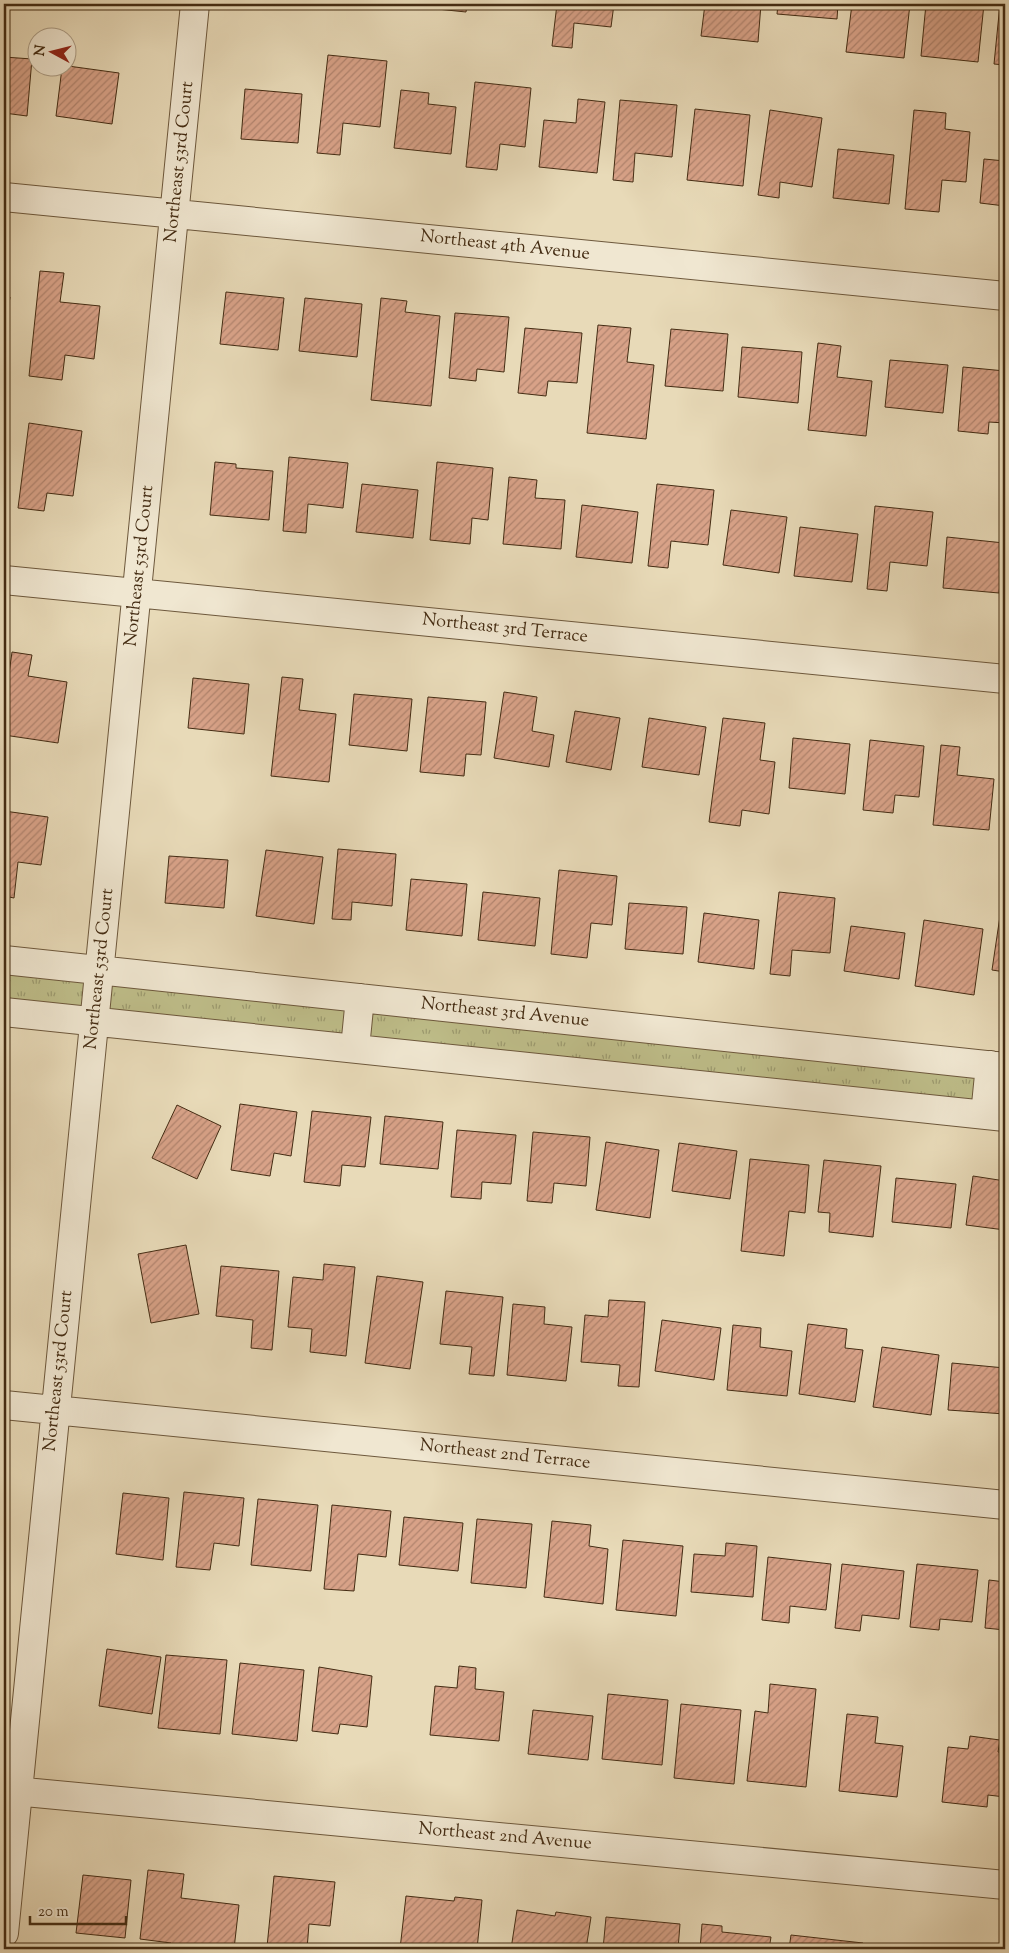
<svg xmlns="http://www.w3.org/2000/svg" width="1009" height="1953" viewBox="0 0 1009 1953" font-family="'Sorts Mill Goudy',serif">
<defs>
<pattern id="park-tufts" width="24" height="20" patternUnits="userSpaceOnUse" patternTransform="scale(1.25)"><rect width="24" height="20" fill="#bebd89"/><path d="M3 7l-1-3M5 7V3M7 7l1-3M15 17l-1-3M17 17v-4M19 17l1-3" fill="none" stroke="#9c9a6f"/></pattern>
<pattern id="building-hatch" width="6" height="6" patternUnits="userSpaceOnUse" patternTransform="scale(1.25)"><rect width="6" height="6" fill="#d8a288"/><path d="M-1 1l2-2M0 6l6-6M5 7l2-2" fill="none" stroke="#b1846e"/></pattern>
</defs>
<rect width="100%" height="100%" fill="#e8dab8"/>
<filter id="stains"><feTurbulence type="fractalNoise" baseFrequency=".004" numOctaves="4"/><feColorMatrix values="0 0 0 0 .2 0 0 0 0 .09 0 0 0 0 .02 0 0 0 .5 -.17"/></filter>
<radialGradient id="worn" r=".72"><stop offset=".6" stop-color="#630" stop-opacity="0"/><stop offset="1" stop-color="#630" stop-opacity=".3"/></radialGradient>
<path fill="url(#park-tufts)" stroke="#81744e" d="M4 973 1005 1076V1105L4 1001Z"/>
<path fill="url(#building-hatch)" stroke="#442c13" d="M409 4H467L466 12 408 6Z
M557 4H614L611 27 574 23 572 48 552 46Z
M649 4H688V8Z
M705 4H761L758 42 701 36Z
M778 4H838L837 19 777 14Z
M852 4H910L904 58 846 52Z
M926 4H984L978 62 921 56Z
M1000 4H1005V65L994 64Z
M328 55 387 61 380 127 343 123 340 155 317 153Z
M4 57 32 59 27 116 4 113Z
M68 66 119 73 112 124 56 116 62 68Z
M475 82 531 88 525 147 500 144 497 170 466 167Z
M245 89 302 94 298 143 241 139Z
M401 90 429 93 428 104 456 107 451 154 394 148Z
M578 99 605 102 597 173 539 167 544 120 576 123Z
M620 100 677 105 672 157 635 153 633 182 613 180Z
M695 109 750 115 743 186 687 180Z
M770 110 822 118 812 187 780 182 779 198 758 195Z
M914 110 946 113 945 129 970 132 966 182 942 180 939 212 905 209Z
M838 149 894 155 889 204 833 198Z
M984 159 1005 161V206L980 203Z
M40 271 64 273 60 302 100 306 94 359 65 355 62 380 29 376Z
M226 292 284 298 278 350 220 344Z
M4 296 10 297 4 339Z
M305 298 362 304 357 357 299 351Z
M381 298 407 301 405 312 440 316 431 406 371 400Z
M455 313 509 317 504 372 477 369 476 381 449 378Z
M598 325 631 328 627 362 654 365 646 439 587 433Z
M525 328 582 333 577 383 548 381 546 396 518 393Z
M671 329 728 334 723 391 665 386Z
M818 343 841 346 837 377 872 381 866 436 808 430Z
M742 347 802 352 798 403 738 397Z
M890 360 948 365 943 413 885 407Z
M963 367 1005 371V423L989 422 988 434 958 431Z
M29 423 82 431 73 496 47 493 44 511 18 508Z
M289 457 348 463 343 508 308 504 306 533 283 531Z
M215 462 236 464V468L273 471 269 520 210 515Z
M437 462 493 468 488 520 472 518 470 544 430 540Z
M509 477 537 480 535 498 565 500 561 549 503 544Z
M362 484 418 490 413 538 356 532Z
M657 484 714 490 708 545 671 541 668 568 648 566Z
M582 505 638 512 632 563 576 557Z
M875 506 933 512 927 566 890 562 887 591 867 589Z
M731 510 787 517 779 573 723 565Z
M800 527 858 534 852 582 794 576Z
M947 537 1004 543 999 593 943 588Z
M12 652 32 655 28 676 67 682 58 743 4 735V710Z
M282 677 303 679 299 710 336 714 329 782 271 776Z
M193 678 249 684 244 734 188 728Z
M504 692 537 697 532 731 554 735 549 767 494 758Z
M354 694 412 699 407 751 349 745Z
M428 697 486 702 481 755 466 754 464 776 420 772Z
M575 711 620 718 611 770 566 762Z
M649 718 706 727 699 775 642 767Z
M723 718 765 723 760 760 775 762 769 814 742 810 740 826 709 822Z
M793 738 850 744 845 794 789 788Z
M870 740 924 746 919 797 895 795 893 813 863 810Z
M941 745 960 747 957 775 994 779 989 830 933 825Z
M4 811 48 817 41 865 18 862 14 898 4 896Z
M338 849 396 854 392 906 352 902 351 920 332 919Z
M266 850 323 857 314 924 256 916Z
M169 856 228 860 224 908 165 903Z
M559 870 617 876 612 925 591 923 587 958 551 954Z
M411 879 467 884 462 936 406 930Z
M483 892 540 898 535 946 478 940Z
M779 892 835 898 830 953 792 950 790 976 770 974Z
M629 903 687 907 683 954 625 949Z
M704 913 759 920 754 969 698 962Z
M1000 916 1005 917V972L992 970Z
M924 920 983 929 974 995 915 986Z
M851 926 905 933 899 979 844 971Z
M240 1104 297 1112 291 1156 274 1153 270 1176 231 1170Z
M177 1105 221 1126 197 1179 152 1158Z
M312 1111 371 1117 365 1167 342 1165 340 1186 304 1182Z
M385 1116 443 1122 438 1169 380 1164Z
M457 1130 516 1135 511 1184 482 1182 481 1199 451 1197Z
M533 1132 590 1137 586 1186 554 1183 552 1203 527 1201Z
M606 1142 659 1150 650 1218 596 1210Z
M679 1143 737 1151 730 1199 672 1191Z
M750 1159 809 1165 805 1213 789 1211 784 1256 741 1251Z
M824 1160 881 1166 873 1237 829 1232 830 1213 818 1212Z
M973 1176 1005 1181V1230L966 1225Z
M896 1178 956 1184 951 1228 892 1222Z
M186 1245 199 1314 151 1323 138 1254Z
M324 1264 355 1267 346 1356 310 1352 312 1329 288 1327 293 1277 323 1280Z
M221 1266 279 1271 272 1350 251 1348 253 1320 216 1316Z
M377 1276 423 1282 410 1369 365 1363Z
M446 1291 503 1297 494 1376 469 1374 472 1347 440 1344Z
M609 1300 645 1302 639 1387 618 1386 620 1365 581 1362 585 1315 608 1317Z
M513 1304 545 1307 544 1324 572 1327 566 1381 507 1375Z
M662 1320 721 1328 714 1380 655 1371Z
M808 1324 847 1329 845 1348 863 1350 855 1402 799 1394Z
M733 1325 761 1328 760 1347 792 1351 787 1396 727 1390Z
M882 1347 939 1355 931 1415 873 1407Z
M952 1363 1005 1368V1414L948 1410Z
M184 1492 244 1498 239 1546 214 1543 210 1570 176 1567Z
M123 1493 169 1498 163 1560 116 1554Z
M258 1499 318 1505 311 1571 251 1565Z
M332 1505 391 1511 386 1557 358 1554 354 1591 324 1589Z
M404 1517 463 1523 458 1571 399 1565Z
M477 1519 532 1524 526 1588 471 1583Z
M552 1521 591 1525 589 1546 608 1549 603 1604 544 1597Z
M623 1540 683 1546 676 1616 616 1610Z
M726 1543 757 1546 753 1597 691 1592 694 1554 725 1556Z
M768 1557 831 1564 826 1610 790 1606 789 1623 762 1620Z
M842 1564 904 1571 899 1619 862 1615 860 1631 835 1628Z
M917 1564 978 1570 972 1622 940 1619 939 1630 910 1627Z
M989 1580 1005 1582V1630L985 1628Z
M107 1649 161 1657 152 1714 99 1706Z
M166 1655 227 1660 220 1734 158 1728Z
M240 1663 304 1670 297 1741 232 1734Z
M459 1666 476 1668 475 1689 504 1692 499 1741 430 1735 435 1686 457 1688Z
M319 1667 372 1676 367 1727 340 1724 338 1734 312 1731Z
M770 1684 816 1689 806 1787 747 1781 755 1711 768 1713Z
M608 1694 668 1700 662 1765 602 1759Z
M681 1704 741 1710 734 1784 674 1778Z
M533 1710 593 1716 588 1760 528 1754Z
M847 1714 878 1717 875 1743 903 1746 897 1797 839 1791Z
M970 1736 1000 1740 998 1752 1005 1753V1797L988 1795 987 1807 942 1802 948 1747 968 1749Z
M148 1870 184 1874 181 1898 239 1905 234 1949 201 1946V1949H170L171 1943 140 1939Z
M83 1875 131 1880 125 1938 76 1933Z
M274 1876 335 1882 330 1926 309 1924 307 1949 267 1947Z
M406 1896 454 1901 455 1897 482 1900 477 1949H400Z
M517 1910 555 1916 556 1912 591 1917 586 1949H511Z
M606 1917 680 1924 678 1949H603Z
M702 1924 722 1926V1932L771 1937 769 1949H700Z
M791 1935 863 1943 862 1949H789Z"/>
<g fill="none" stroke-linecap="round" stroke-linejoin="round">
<defs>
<path id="minor" d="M4 197 1005 296
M4 580 1005 679
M4 960 1005 1067
M4 1012 1005 1117
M355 1048 360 998
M985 1115 990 1065
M4 1405 1005 1505
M4 1790 1005 1885
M4 1933 195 4"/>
</defs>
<use href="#minor" stroke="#6d583c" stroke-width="30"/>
<use href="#minor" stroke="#f0e7d1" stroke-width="28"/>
</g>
<g text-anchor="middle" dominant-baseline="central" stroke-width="5" stroke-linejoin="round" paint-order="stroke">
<g font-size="18" fill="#442c13" stroke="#f0e7d1">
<text transform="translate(180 162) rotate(-84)">Northeast 53rd Court</text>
<text transform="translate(505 246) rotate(6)">Northeast 4th Avenue</text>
<text transform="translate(140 566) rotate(-84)">Northeast 53rd Court</text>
<text transform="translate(505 629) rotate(6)">Northeast 3rd Terrace</text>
<text transform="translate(100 969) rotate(-84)">Northeast 53rd Court</text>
<text transform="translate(505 1013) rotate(6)">Northeast 3rd Avenue</text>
<text transform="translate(59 1371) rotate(-84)">Northeast 53rd Court</text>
<text transform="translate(505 1455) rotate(6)">Northeast 2nd Terrace</text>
<text transform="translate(505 1837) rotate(5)">Northeast 2nd Avenue</text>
</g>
</g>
<rect width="1009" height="1953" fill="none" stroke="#e8dab8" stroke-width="20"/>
<rect x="5" y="5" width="999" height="1943" fill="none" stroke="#442c13" stroke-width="2.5"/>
<rect x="10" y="10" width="989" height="1933" fill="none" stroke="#442c13"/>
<g transform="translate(52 52) rotate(277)"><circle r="24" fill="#f0e7d1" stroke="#ab9c85"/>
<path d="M0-4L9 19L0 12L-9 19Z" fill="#8f2418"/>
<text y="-8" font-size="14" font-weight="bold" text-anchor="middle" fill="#442c13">N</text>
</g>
<path d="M30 1916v8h96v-8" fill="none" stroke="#442c13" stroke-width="2.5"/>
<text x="38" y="1916" font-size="15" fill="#442c13" stroke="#f0e7d1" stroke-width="4" paint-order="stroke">20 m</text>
<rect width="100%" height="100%" filter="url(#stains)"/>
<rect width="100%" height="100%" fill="url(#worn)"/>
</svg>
